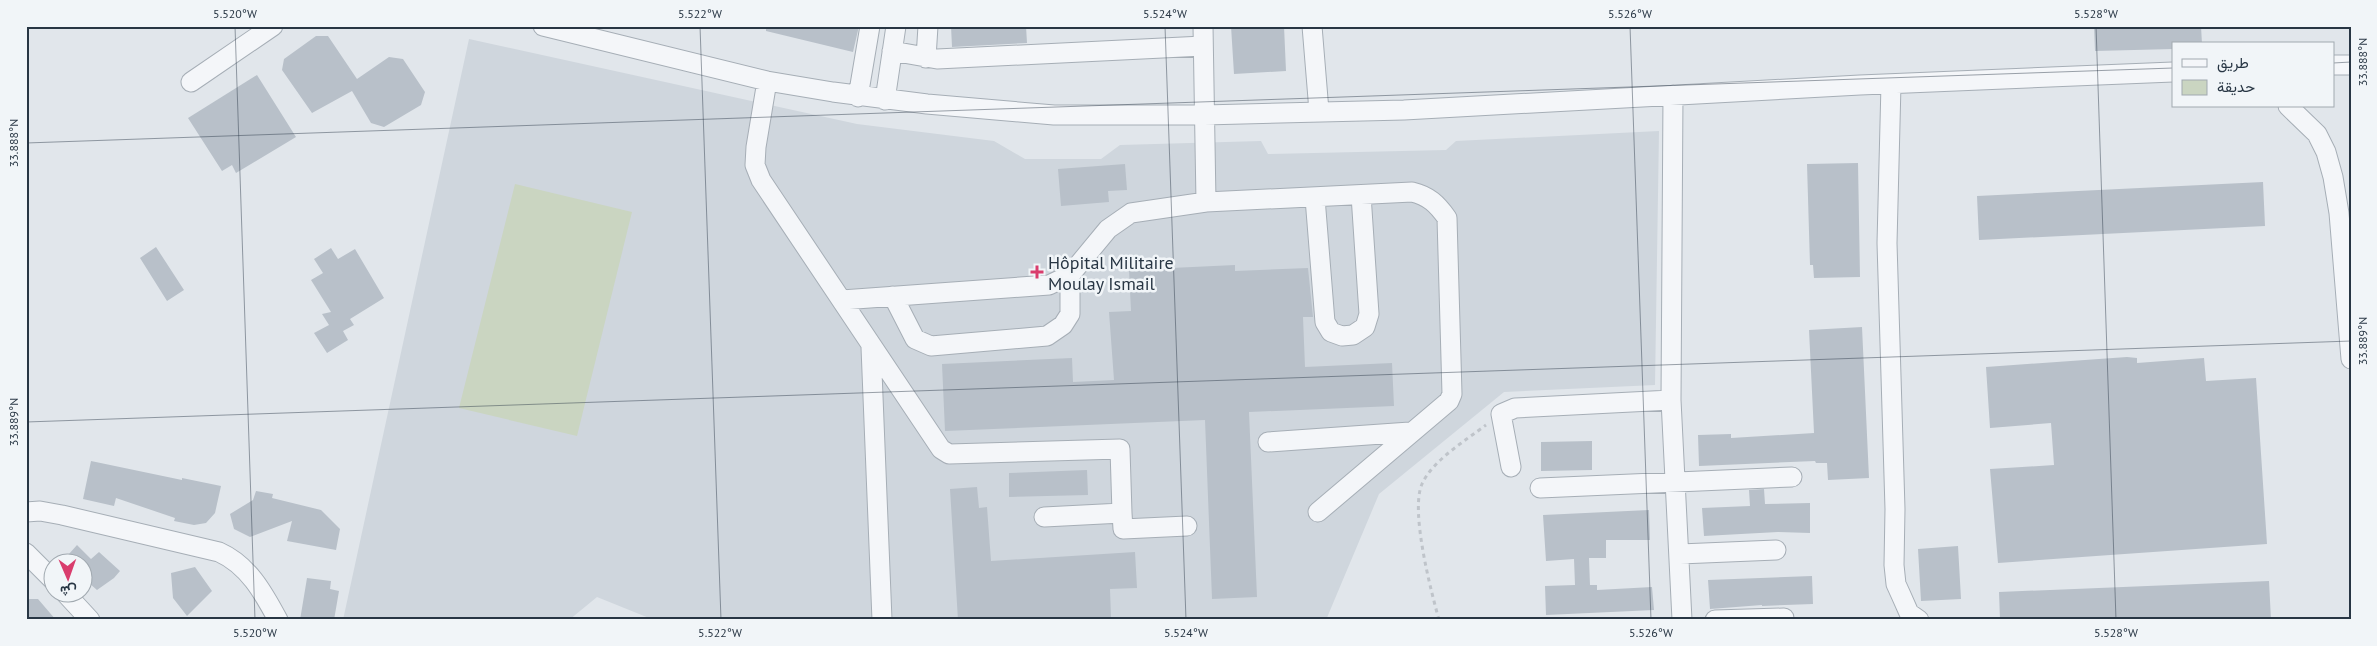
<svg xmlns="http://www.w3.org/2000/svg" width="2377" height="646" viewBox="0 0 2377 646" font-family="'PT Sans',Vazirmatn,sans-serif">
<rect width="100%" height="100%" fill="#e1e6eb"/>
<path fill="#cfd6dd" d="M469 39 857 124 994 141 1025 159H1101L1120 145 1261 141 1268 154 1446 150 1456 141 1659 131 1655 385 1504 392 1379 494 1326 620H654L597 597 569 620H343Z"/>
<path fill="#cad5c1" d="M515 184 632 212 577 436 459 408Z"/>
<path fill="#b8c0c9" d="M766 26H859L853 52 766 31Z
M951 26H1026L1027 43 952 47Z
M1231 26H1284L1286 71 1234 74Z
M2094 26H2201L2202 44H2173V49L2095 51Z
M316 36H328L357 79 389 57 403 59 425 92 421 105 384 127 371 123 352 91 312 113 282 70 284 59Z
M257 75 296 137 236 173 232 165 222 171 188 118Z
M1858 163 1860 277 1814 278 1813 265H1810L1807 164Z
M1125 164 1127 190 1108 191 1109 202 1061 206 1058 169Z
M2263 182 2265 226 1979 240 1977 196Z
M156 247 184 290 167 301 140 258Z
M331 248 338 259 355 249 384 298 350 319 354 325 343 331 348 340 327 353 314 333 329 325 322 314 331 312 311 280 323 273 314 259Z
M1235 265V271L1308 268 1313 317H1303L1305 367 1392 363 1394 406 1249 412 1257 597 1212 599 1205 420 945 431 942 364 1072 358 1073 382 1114 380 1109 312 1131 311 1129 270Z
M1862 327 1869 478 1828 480 1827 463H1816L1815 461 1699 466 1698 435 1731 434V438L1814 433 1809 330Z
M2127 357 2137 358V363L2204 358 2206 381 2256 378 2267 544 1998 563 1990 469 2054 465 2051 423 1990 428 1986 367Z
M1592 441V470L1541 471V442Z
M91 461 182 480V478L221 486 215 513 206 523 194 525 174 521 175 518 116 498 114 506 83 499Z
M1087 470 1088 495 1009 497V473Z
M977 487 979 508 987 507 991 561 1135 552 1137 588 1110 589 1111 617 1060 620H958L950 489Z
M1764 489 1765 504 1810 503V533L1778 532 1704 536 1702 508 1750 506 1749 490Z
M256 491 273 494 272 498 321 510 340 529 336 550 287 541 292 521 250 537 234 529 230 514 253 500Z
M1649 510 1650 540H1606V558H1589L1590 585H1597V590L1652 587 1654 610 1546 615 1545 586 1575 585 1574 559 1546 561 1543 515Z
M77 545 91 559 99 552 120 571 114 578 97 590 82 577V564H60Z
M1958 546 1961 599 1921 601 1918 549Z
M195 567 212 591 187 616 173 598 171 573Z
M1812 576 1813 604 1762 606V605L1710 609 1708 580Z
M307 578 331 581 330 589 339 591 334 620 323 617V620H300Z
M2269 581 2271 620H2000L1999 592Z
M26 599H38L56 620H26Z"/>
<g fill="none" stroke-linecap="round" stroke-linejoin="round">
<defs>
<path id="minor" d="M543 26 767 81 833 92 927 104 1054 115H1204L1404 110 1860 85 2173 72
M1312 26 1319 111
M892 51 937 59 1203 46
M926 58 928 26
M2333 65H2351
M767 81 756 147 755 165 761 180 941 449 949 454 1120 449 1122 513 1044 517
M191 82 273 26
M1891 84 1887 243 1895 509 1894 565 1896 584 1901 595 1909 613 1919 620
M1673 95 1671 400 1682 620
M858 97 870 26
M885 100 896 26
M2288 106 2317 134 2326 152 2333 177 2339 213 2351 359
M1315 198 1325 322 1331 332 1342 336 1353 335 1365 327 1369 314 1361 195
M1206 202 1412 192C1429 196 1437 204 1447 218L1452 394 1449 401 1318 512
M893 296 915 339 931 346 1047 336 1063 325 1070 314V275
M842 300 1049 285 1070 275 1108 229 1131 213 1206 202 1203 26
M871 347 882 620
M1268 442 1410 432
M1511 467 1501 414 1515 408 1671 400
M1540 488 1792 477
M26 512 40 511 62 515 219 552C248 565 263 592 278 620
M1122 513 1123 529 1187 526
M26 553 52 579
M1680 554 1776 550
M66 594 90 620
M1715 620 1784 618"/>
</defs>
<use href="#minor" stroke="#a6aeb6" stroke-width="21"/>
<path stroke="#bfc4ca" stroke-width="3" stroke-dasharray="4 4" stroke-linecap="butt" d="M1439 620C1431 591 1410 511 1422 484 1432 461 1466 440 1486 425"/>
<use href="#minor" stroke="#f4f6f9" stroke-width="19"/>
</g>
<path fill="none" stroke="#283644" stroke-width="1" stroke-opacity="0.45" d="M235 26 255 620M700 26 721 620M1165 26 1186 620M1630 26 1651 620M2096 26 2116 620M2333 63 2351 62M26 143 2173 68M26 422 2351 341"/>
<path fill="#d93d6d" stroke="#f1f5f8" stroke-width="2" d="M1034.5 264.5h5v5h5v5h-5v5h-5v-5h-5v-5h5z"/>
<g text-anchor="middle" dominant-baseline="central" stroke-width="5" stroke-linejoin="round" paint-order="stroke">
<g font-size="18" fill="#283644" stroke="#f1f5f8" text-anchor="start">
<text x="1048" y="262">Hôpital Militaire<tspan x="1048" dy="21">Moulay Ismail</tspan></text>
</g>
</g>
<rect width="2377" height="646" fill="none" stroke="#f1f5f8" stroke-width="55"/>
<rect x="2172" y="42" width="162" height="65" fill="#f1f5f8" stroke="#a1a9b0"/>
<rect x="2182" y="59" width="25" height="8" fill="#f4f6f9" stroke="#a1a9b0"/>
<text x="2217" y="68" font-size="15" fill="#283644">طريق</text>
<rect x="2182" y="80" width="25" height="15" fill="#cad5c1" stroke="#a1a9b0"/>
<text x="2217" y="92" font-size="15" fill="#283644">حديقة</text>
<g transform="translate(68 578) rotate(178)"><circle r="24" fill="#f1f5f8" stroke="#a1a9b0"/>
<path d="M0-4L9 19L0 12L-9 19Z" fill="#d93d6d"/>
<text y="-8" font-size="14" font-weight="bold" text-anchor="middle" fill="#283644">ش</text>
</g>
<rect x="28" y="28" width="2322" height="590" fill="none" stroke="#283644" stroke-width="2"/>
<g font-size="12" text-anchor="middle" fill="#283644">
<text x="235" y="18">5.520°W</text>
<text x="700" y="18">5.522°W</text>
<text x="1165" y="18">5.524°W</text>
<text x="1630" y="18">5.526°W</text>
<text x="2096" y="18">5.528°W</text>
<text transform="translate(2363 62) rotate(-90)" y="4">33.888°N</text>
<text transform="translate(14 143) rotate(-90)" y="4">33.888°N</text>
<text transform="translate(2363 341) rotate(-90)" y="4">33.889°N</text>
<text transform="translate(14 422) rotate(-90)" y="4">33.889°N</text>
<text x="255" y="637">5.520°W</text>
<text x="720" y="637">5.522°W</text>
<text x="1186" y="637">5.524°W</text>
<text x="1651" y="637">5.526°W</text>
<text x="2116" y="637">5.528°W</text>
</g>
</svg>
